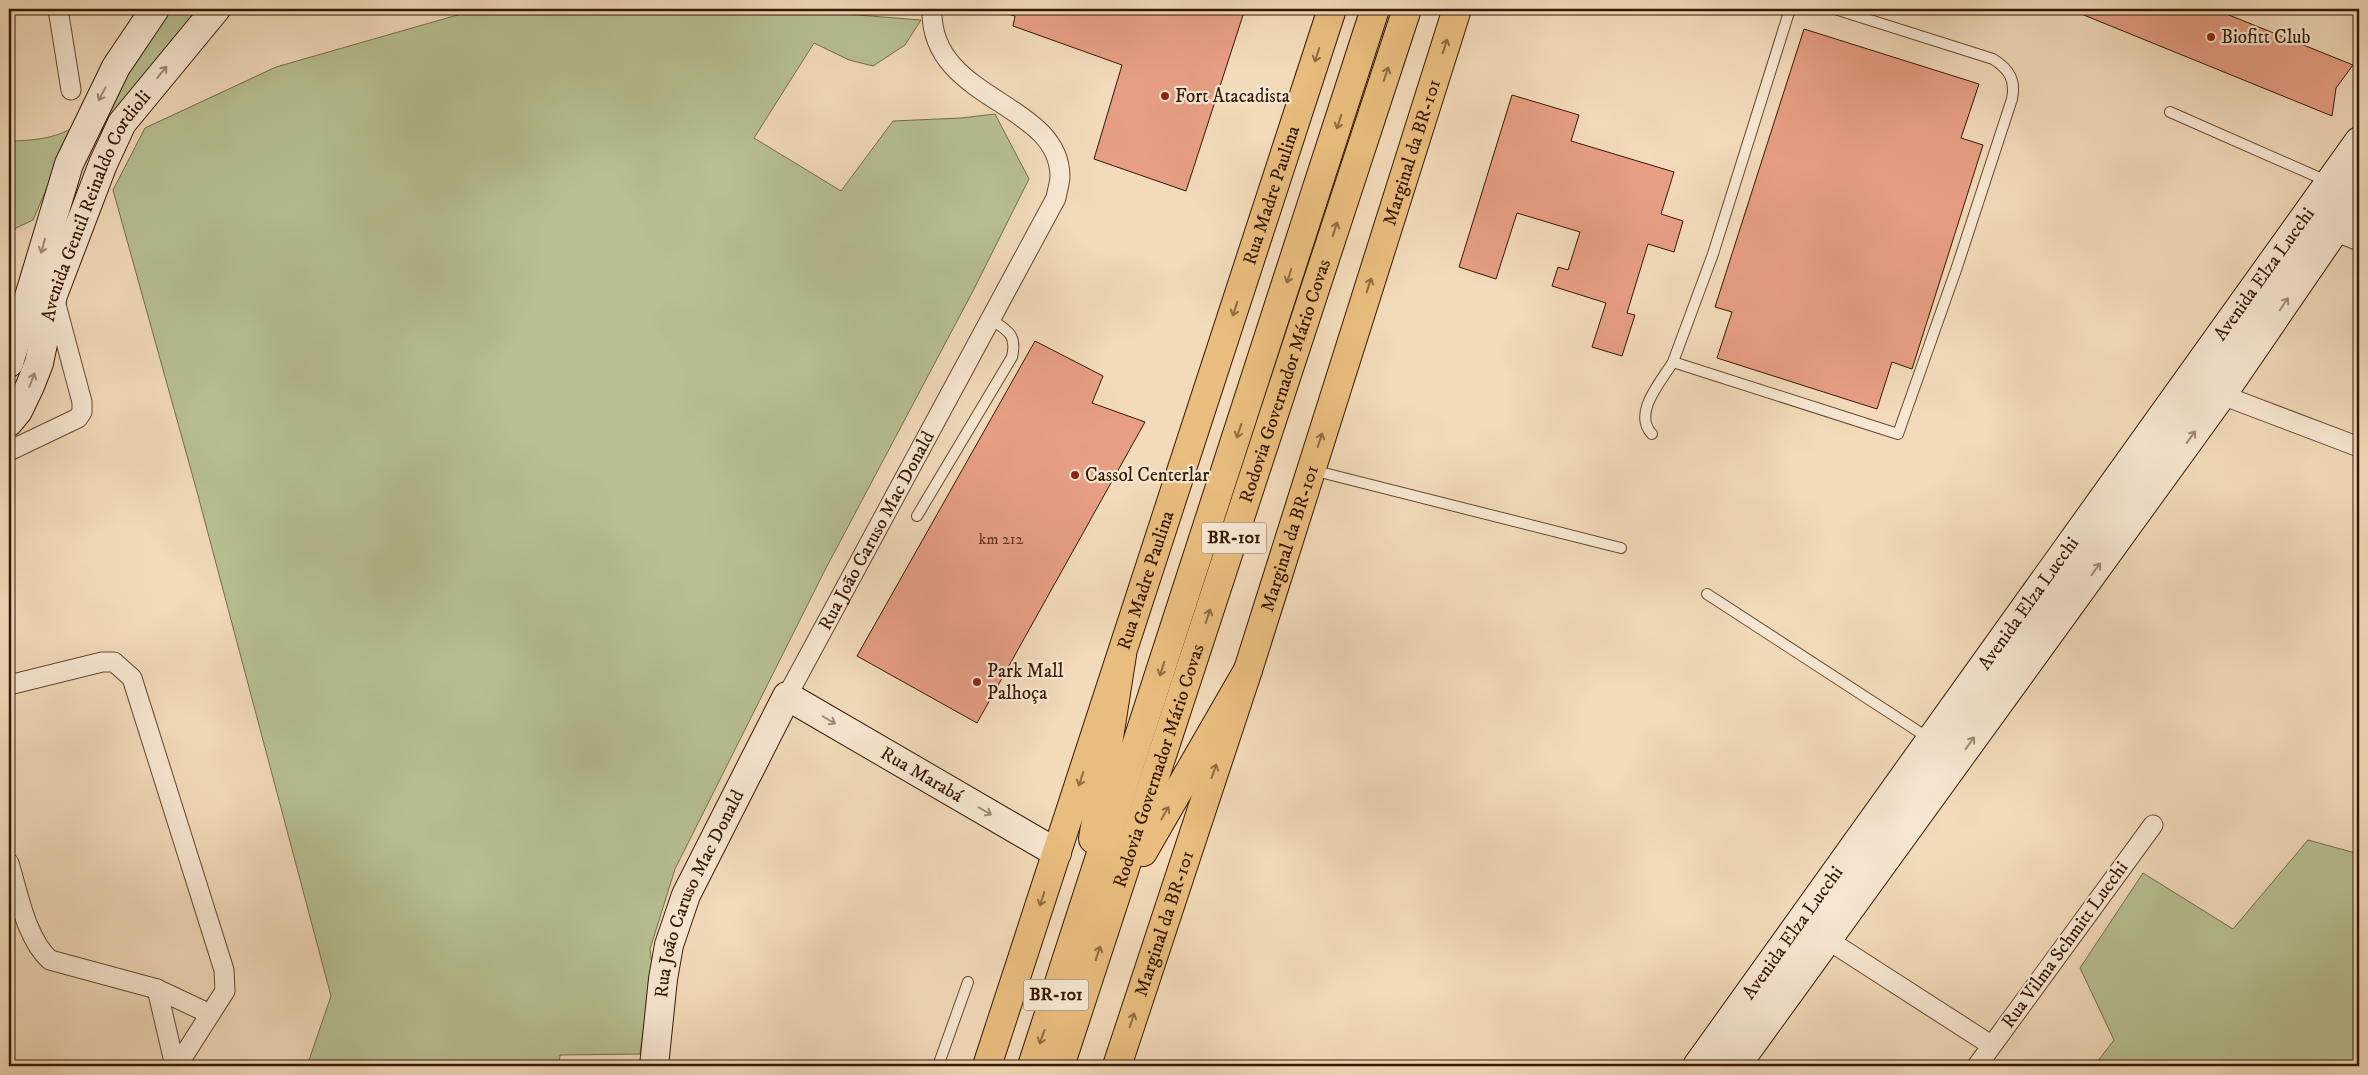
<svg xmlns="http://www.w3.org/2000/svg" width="2368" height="1075" viewBox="0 0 2368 1075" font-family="'IM FELL DW Pica',serif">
<rect width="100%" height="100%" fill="#f2daba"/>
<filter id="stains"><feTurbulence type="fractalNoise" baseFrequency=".004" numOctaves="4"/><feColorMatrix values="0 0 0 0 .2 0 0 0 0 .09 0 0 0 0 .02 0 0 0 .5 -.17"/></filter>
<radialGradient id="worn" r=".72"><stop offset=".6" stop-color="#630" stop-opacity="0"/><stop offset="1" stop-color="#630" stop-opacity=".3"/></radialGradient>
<path fill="#b7c092" stroke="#766c4a" d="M171 9H200L99 143C110 92 142 51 171 9Z
M500 9H782L921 20 905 45 873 66 849 60 814 43 754 138 841 191 893 121 961 118 995 114 1029 179 973 291 825 570 675 869 650 949 652 965 640 1054 560 1055 559 1066H307L331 996 196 488 113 190 145 128 276 67 468 12Z
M79 124 56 167 33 220 16 228 9 239V154L13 141C38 140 58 138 79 124Z
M2308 840 2359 854V1066H2094L2114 1040 2080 968 2143 873 2233 929Z"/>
<path fill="#e79e84" stroke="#351901" d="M989 9H1245L1186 191 1094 159 1122 65 1013 26 1015 16Z
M2069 9H2214L2353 65 2336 88 2332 116Z
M1804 29 1979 84 1961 138 1983 145 1912 369 1892 362 1877 409 1717 358 1732 312 1715 307Z
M1512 95 1579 115 1571 141 1674 172 1661 214 1683 221 1674 252 1648 244 1627 313 1635 315 1622 356 1592 347 1606 303 1552 286 1558 267 1568 270 1580 232 1517 213 1496 279 1459 267Z
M1035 341 1103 376 1092 403 1145 422 977 723 857 656Z"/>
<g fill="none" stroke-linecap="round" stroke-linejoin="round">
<defs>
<path id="lane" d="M1790 9 1713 254 1673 362 1898 434 1957 267 2012 99C2016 80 2009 69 1993 59L1835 9
M2170 112 2329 182
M1652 434C1632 413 1661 382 1673 362
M1312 470 1621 548
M917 516 1012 357C1017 336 1009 331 992 320
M1707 594 1930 739
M938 1066 968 982"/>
<g id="street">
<path d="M58 9 71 90"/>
<path d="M2334 231 2359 241"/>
<path d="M2222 395 2359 447"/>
<path d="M9 451 78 418 82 412V402L55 301"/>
<path d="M9 685 102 662H114L132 678 224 970 225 991 177 1066"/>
<path id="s1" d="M787 696 1056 198C1057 191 1060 183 1060 176 1059 101 929 101 932 9"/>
<path d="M9 863C18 892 26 939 50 960L157 989 210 1014"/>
<path d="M1828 940 1991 1045"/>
<path d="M157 989 175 1066"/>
<path d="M1718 1066 2359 167"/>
<path d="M1977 1066 2153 825"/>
</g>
<g id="secondary">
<path d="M9 363 69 164 116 67 155 9"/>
<path id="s2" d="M9 422 18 411 30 386 39 363 53 295 103 164 122 123 216 9"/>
<path id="s3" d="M654 1066 663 979 669 945 686 895 787 696 1057 853"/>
<path id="s4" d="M1697 1066 2359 141"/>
<path d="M1736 1066 2222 395 2359 195"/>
</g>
<g id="primary">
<path id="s5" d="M987 1066 1332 9"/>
<path id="s6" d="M1117 1066 1248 670 1457 9"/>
</g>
<g id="highway">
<path d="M1093 839 1122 655"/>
<path d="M1143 852 1248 670"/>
<path d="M1032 1066 1375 9"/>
<path id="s7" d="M1060 1066 1407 9"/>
</g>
</defs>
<use href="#lane" stroke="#64492f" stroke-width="12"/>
<use href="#street" stroke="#64492f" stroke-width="21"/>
<use href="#secondary" stroke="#351901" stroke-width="30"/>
<use href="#primary" stroke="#351901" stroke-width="30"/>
<use href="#highway" stroke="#351901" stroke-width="30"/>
<use href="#lane" stroke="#f7e7d2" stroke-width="10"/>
<use href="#street" stroke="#f7e7d2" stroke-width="19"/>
<use href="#secondary" stroke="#f7e7d2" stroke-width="28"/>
<use href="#primary" stroke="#e9bd7d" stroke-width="28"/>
<use href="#highway" stroke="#e9bd7d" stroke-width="28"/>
</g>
<defs><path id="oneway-shaft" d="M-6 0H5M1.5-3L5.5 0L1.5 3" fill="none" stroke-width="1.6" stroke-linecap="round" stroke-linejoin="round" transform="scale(1.25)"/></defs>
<g stroke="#8f6b3f">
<use href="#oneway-shaft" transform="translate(1445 46) rotate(-72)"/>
<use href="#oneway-shaft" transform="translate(1317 55) rotate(108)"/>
<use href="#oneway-shaft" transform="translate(1386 74) rotate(-72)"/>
<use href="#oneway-shaft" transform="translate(1339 122) rotate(108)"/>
<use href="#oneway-shaft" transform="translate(1335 229) rotate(-72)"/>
<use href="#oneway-shaft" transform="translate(1289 276) rotate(108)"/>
<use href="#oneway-shaft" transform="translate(1369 285) rotate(-72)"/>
<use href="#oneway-shaft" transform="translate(1235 309) rotate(108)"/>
<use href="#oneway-shaft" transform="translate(1239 431) rotate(108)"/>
<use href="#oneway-shaft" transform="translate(1320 440) rotate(-72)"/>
<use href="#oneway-shaft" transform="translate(1208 616) rotate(-72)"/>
<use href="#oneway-shaft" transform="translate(1162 669) rotate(108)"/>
<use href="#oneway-shaft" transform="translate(1214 771) rotate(-71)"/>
<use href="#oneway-shaft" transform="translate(1081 779) rotate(108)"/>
<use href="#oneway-shaft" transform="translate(1165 813) rotate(-60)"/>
<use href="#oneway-shaft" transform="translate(1042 899) rotate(108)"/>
<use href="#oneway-shaft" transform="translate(1098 953) rotate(-72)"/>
<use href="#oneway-shaft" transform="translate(1132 1020) rotate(-72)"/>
<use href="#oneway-shaft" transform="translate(1042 1037) rotate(109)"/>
</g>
<g stroke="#a08a74">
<use href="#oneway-shaft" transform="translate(162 72) rotate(-51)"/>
<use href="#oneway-shaft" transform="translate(102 94) rotate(118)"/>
<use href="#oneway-shaft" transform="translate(43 246) rotate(105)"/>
<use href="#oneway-shaft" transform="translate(2284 304) rotate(-56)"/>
<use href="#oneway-shaft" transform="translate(32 380) rotate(-69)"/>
<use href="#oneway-shaft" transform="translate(2191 437) rotate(-54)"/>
<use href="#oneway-shaft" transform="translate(2096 569) rotate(-54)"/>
<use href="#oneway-shaft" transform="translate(829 720) rotate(30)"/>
<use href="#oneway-shaft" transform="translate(1970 743) rotate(-54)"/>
<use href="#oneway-shaft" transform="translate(985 811) rotate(30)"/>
</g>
<g fill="#8f2418" stroke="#f7e7d2" stroke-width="2">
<circle cx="2211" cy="37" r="5"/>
<circle cx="1165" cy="96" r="5"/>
<circle cx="1075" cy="475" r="5"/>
<circle cx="977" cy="682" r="5"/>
</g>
<g text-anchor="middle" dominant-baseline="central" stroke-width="4.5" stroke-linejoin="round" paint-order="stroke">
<g font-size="16" fill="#623a22">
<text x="1001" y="539">km 212</text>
</g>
<g fill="#f7e7d2" stroke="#6f5740" stroke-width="1">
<rect x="1201.5" y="522.5" width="65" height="31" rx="4"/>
<rect x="1023.5" y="979.5" width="65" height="31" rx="4"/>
</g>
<g font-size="18" font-weight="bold" fill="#351901">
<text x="1234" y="538">BR-101</text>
<text x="1056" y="995">BR-101</text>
</g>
<g font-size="19" fill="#351901" stroke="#f7e7d2" text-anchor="start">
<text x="2221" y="37">Biofitt Club</text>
<text x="1175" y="96">Fort Atacadista</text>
<text x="1085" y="475">Cassol Centerlar</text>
<text x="987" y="671">Park Mall<tspan x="987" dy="22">Palhoça</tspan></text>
</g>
<g font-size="19" fill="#351901" stroke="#f7e7d2">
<text stroke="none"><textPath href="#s6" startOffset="960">Marginal da BR-101</textPath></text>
<text stroke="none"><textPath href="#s5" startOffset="916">Rua Madre Paulina</textPath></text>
<text stroke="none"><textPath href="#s2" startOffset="235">Avenida Gentil Reinaldo Cordioli</textPath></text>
<text stroke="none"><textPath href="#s4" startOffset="974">Avenida Elza Lucchi</textPath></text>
<text stroke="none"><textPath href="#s7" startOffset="721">Rodovia Governador Mário Covas</textPath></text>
<text stroke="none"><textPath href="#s1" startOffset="188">Rua João Caruso Mac Donald</textPath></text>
<text stroke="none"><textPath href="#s6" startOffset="555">Marginal da BR-101</textPath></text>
<text stroke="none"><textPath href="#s5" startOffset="511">Rua Madre Paulina</textPath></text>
<text stroke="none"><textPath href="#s4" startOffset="569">Avenida Elza Lucchi</textPath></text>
<text stroke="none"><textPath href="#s7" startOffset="316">Rodovia Governador Mário Covas</textPath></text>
<text stroke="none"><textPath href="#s3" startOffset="554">Rua Marabá</textPath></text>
<text stroke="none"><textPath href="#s3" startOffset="180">Rua João Caruso Mac Donald</textPath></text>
<text stroke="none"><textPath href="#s6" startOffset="150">Marginal da BR-101</textPath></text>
<text stroke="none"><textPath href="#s4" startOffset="164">Avenida Elza Lucchi</textPath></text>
<text transform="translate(2065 945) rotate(-54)">Rua Vilma Schmitt Lucchi</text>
</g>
</g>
<rect width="2368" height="1075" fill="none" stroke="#f2daba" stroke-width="30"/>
<rect x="10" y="10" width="2348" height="1055" fill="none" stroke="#351901" stroke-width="2.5"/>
<rect x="15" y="15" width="2338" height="1045" fill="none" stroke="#351901"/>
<rect width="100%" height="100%" filter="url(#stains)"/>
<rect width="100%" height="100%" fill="url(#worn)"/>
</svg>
